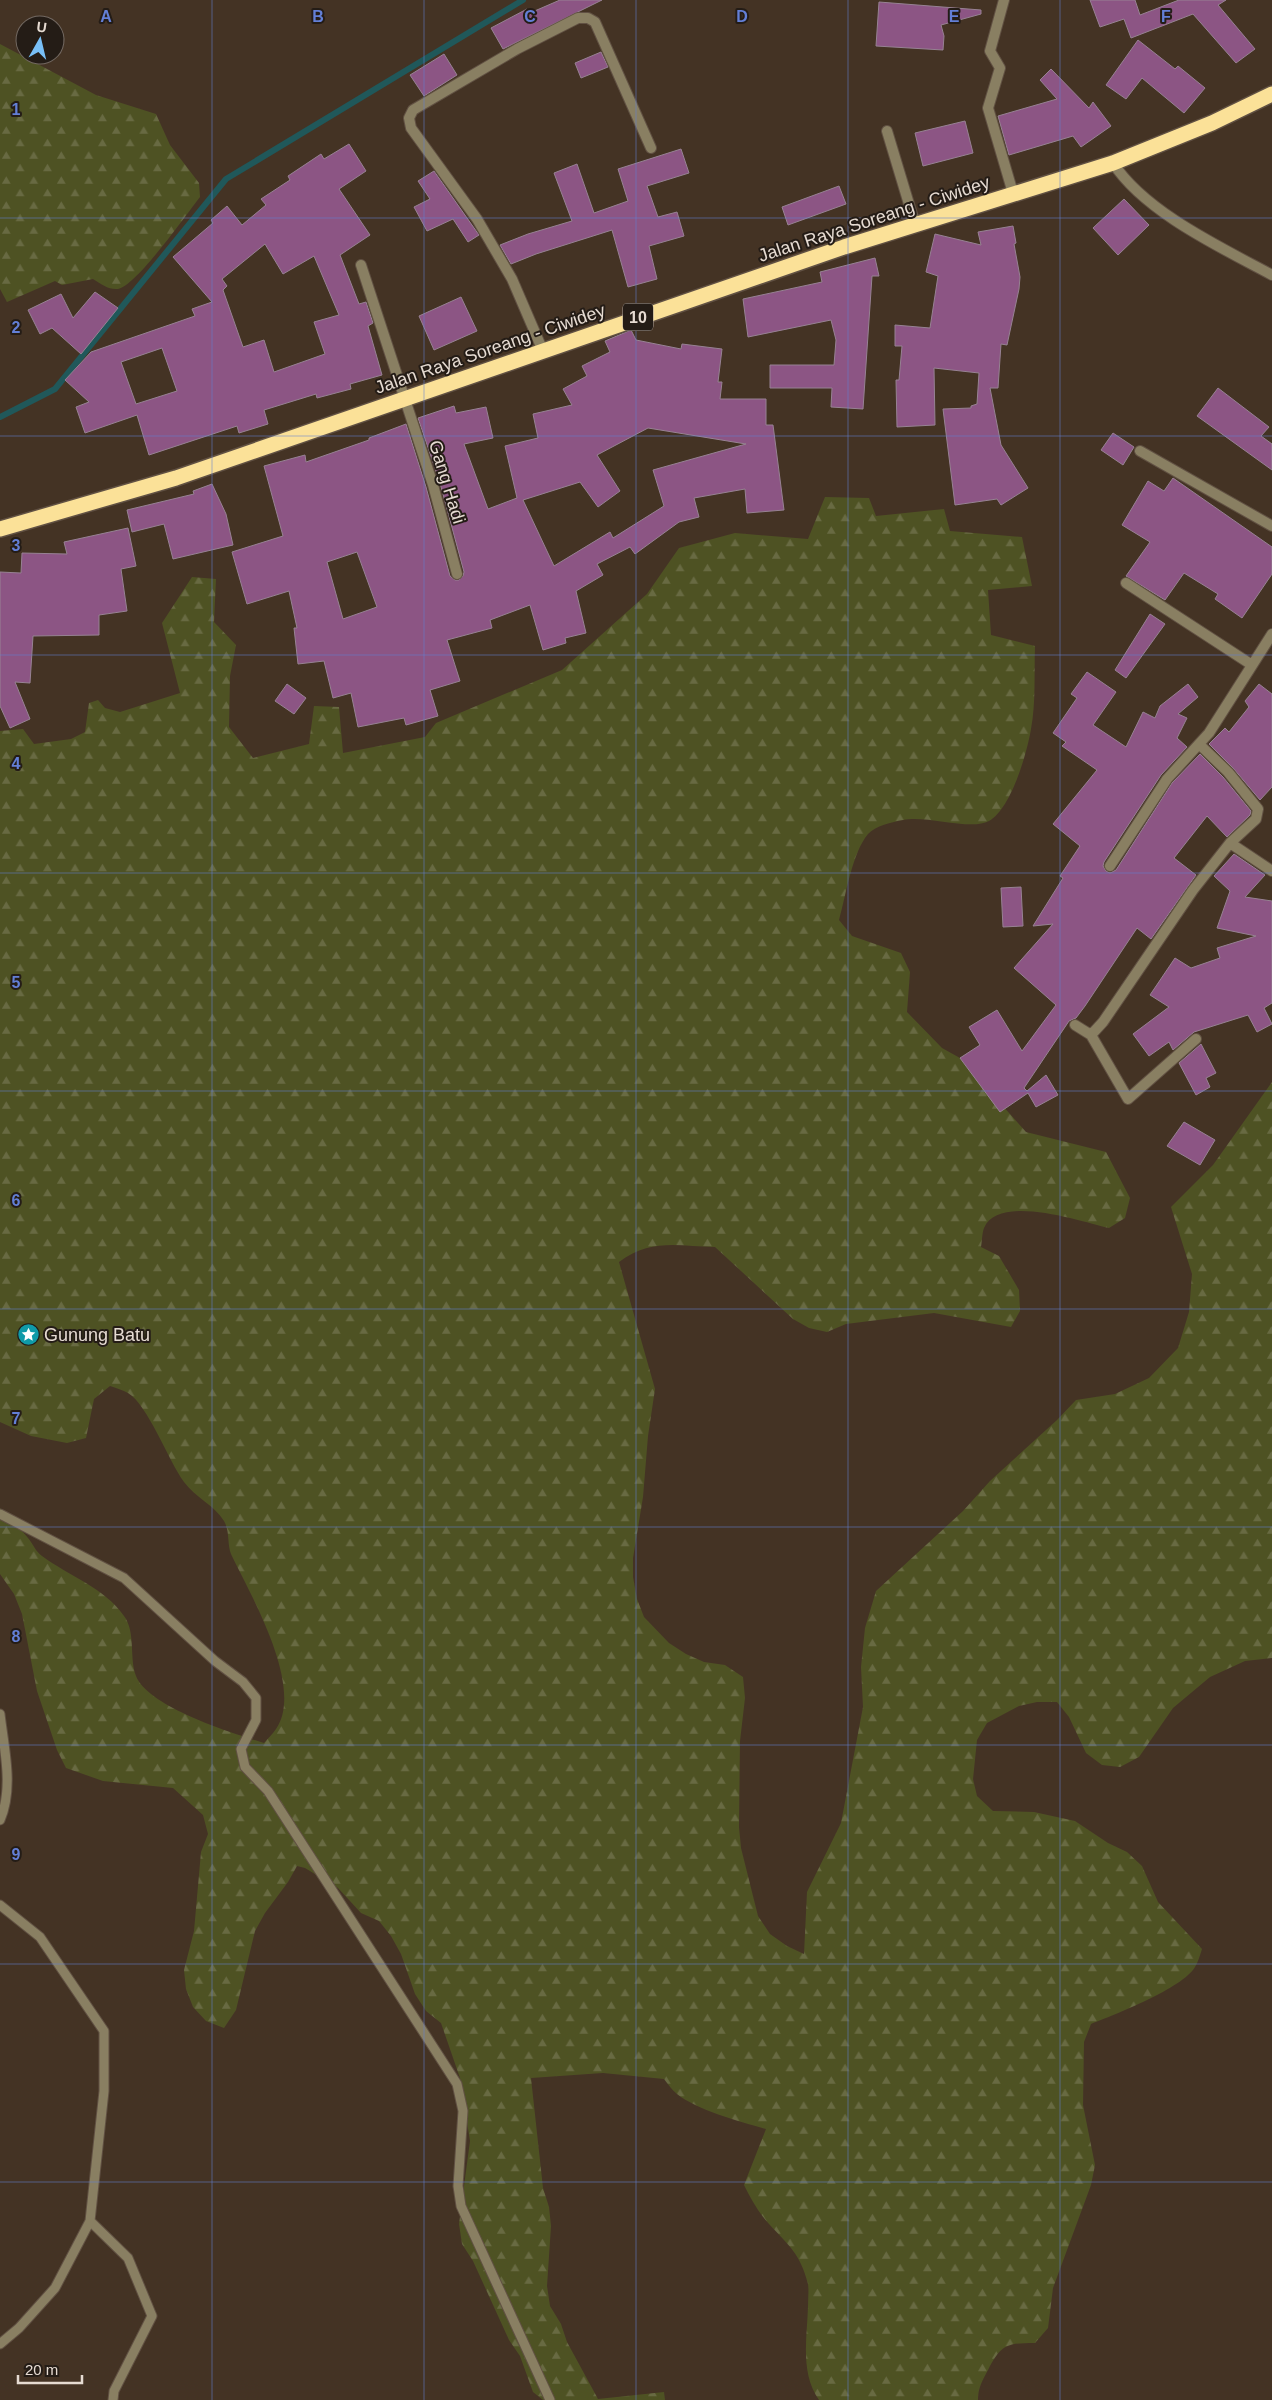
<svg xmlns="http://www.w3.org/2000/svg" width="1272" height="2400" viewBox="0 0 1272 2400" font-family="Arial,sans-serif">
<defs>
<pattern id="forest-firs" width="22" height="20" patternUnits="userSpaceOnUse" patternTransform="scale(1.25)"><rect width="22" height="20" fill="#4e5223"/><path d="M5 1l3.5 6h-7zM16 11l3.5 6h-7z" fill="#686a42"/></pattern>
</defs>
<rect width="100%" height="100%" fill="#443324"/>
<path fill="url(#forest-firs)" d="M0 44 96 95 156 114 170 145 199 183 200 197C186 215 136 286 118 289 109 290 101 284 93 279L62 285 55 281 7 302 0 289Z
M825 497 869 498 876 516 944 509 950 531 1022 537 1032 586 988 590 991 635 1035 646C1034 673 1036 703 1031 729 1027 753 1011 809 989 821 971 831 927 815 903 820 892 822 875 826 868 834 852 853 846 895 839 920L852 936 901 953 910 972 907 1012 942 1048 960 1058 1026 1132 1106 1152 1130 1198 1125 1218 1109 1228C1082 1222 999 1193 984 1228 982 1233 982 1242 981 1247L999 1256 1019 1290 1020 1311 1011 1327 934 1313 846 1324 827 1332 809 1328 793 1319 715 1247C678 1246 651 1238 619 1262L655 1389 648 1436 643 1497 633 1558V1577L637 1599 644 1617 669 1643 686 1654 704 1662 725 1665 743 1677 745 1698 740 1741 739 1827 741 1848 758 1916 770 1934 787 1946 804 1954 807 1892 841 1823 863 1707 861 1667 865 1628 876 1591 963 1511 990 1481 1057 1420 1076 1400 1115 1394 1149 1378 1178 1348 1189 1312 1192 1274 1171 1207 1213 1165 1272 1082V1658L1245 1661 1210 1677 1173 1708 1139 1757 1120 1767 1102 1765 1086 1753 1069 1717 1057 1702H1037L1019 1706 987 1723 977 1740 973 1779 977 1796 993 1811 1034 1812 1075 1821 1108 1843 1127 1852 1142 1866 1158 1902 1202 1949C1200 1955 1198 1962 1195 1967 1183 1988 1114 2015 1091 2024L1084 2042 1083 2105 1095 2165 1091 2185 1053 2288 1048 2328 1035 2343C1006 2343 1001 2345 988 2370 982 2381 978 2388 978 2400H819C800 2373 807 2338 808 2307 808 2299 809 2291 808 2284 800 2253 789 2246 769 2224 758 2212 751 2199 744 2185L766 2129C741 2122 697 2110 677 2094 672 2090 668 2084 664 2079L603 2073 531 2078 543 2188 549 2207 551 2226 547 2286 550 2306 561 2324 567 2342 598 2399 664 2392 665 2400H543L533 2392 520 2356 509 2340 473 2261 462 2244 459 2224 470 2141 460 2078 441 2023 426 2011 415 1994 401 1954 391 1936 379 1921 361 1913 338 1888 305 1868 297 1866 288 1882 265 1913 255 1931 236 2010 224 2028 206 2021 193 2007 186 1989 184 1970 194 1931 201 1852 208 1834 203 1815 173 1788 103 1781 66 1768 57 1750 37 1691 22 1614 14 1594 0 1574V1508C9 1518 20 1528 28 1538 33 1544 36 1552 42 1556 69 1576 105 1588 124 1616 136 1632 129 1658 136 1676 148 1707 232 1733 264 1743 268 1738 273 1734 276 1729 305 1687 250 1594 231 1554 227 1544 230 1531 224 1521 214 1505 195 1497 184 1482 168 1460 148 1405 128 1393 123 1390 116 1388 110 1386L94 1399 86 1438 67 1443 31 1436 0 1422V731L23 729 34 744 71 739 85 732 89 703 98 700 105 708 120 712 180 693 162 623 192 577 216 579 214 622 236 645 230 676 229 727 253 758 309 744 314 706 339 707 343 753 425 737 436 723 562 670 647 594 679 548 735 533 808 539Z"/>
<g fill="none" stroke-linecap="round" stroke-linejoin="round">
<path stroke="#20585a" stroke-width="6" d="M0 417 55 389 226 179 523 0"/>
</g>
<path fill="#8c5584" stroke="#978293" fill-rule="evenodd" d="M560 0H602L503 49 491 28 527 9 530 13Z
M1090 0H1135L1140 15 1179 0H1226L1218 5 1255 49 1236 63 1193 14 1131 38 1124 19 1100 27Z
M879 2 981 10V14L941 25 944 36 943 50 876 46Z
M1138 40 1175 69 1178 66 1205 88 1184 113 1142 78 1126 99 1106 85Z
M601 52 608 67 581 78 575 63Z
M444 54 457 75 424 96 410 75Z
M1051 69 1089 108 1093 102 1111 126 1081 147 1073 136 1009 155 998 116 1057 99 1040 80Z
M965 121 973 153 923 166 915 133Z
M349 144 366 171 339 189 370 235 340 255 359 304 366 302 373 323 368 326 382 375 350 384 351 389 317 398 316 394 264 410 268 424 239 433 237 426 149 455 137 415 85 433 76 407 89 402 65 380 91 352 195 316 192 309 212 302 173 257 213 223 211 220 227 206 242 225 266 205 261 199 290 180 288 176 321 154 324 159ZM265 244 283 274 314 256 339 315 314 322 325 354 274 372 264 340 243 347 223 290 227 286 222 279ZM162 348 177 391 136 404 121 362Z
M681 149 689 173 647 186 658 217 677 212 684 236 649 246 657 279 628 287 612 230 536 254 511 264 500 245 528 234 572 221 554 173 577 164 594 213 628 201 618 169Z
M434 171 479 235 468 242 453 219 427 231 414 207 430 199 418 181Z
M839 186 846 204 788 225 782 207Z
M1124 199 1149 225 1118 255 1093 228Z
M1013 226 1016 243 1014 244 1020 277 1019 289 1007 345 1001 344 998 388H990L1001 445 1028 488 1001 505 997 499 955 505 943 409 971 408V406L977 404 979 373 934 368 935 425 897 427 896 380H899L902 346H895V325L930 328 938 276 926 272 935 234 981 245 978 232Z
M875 258 879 276H872L863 409 831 407 832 388H770V365H834L836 340 831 320 748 337 743 299 822 282 820 272Z
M95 292 118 308 81 354 52 328 40 334 28 310 61 294 73 318Z
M461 297 477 331 434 350 419 316Z
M631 330 636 340 681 349 682 344 722 349 718 382H722L720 399H766V425H773L784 510 747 513 745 489 694 498 699 517 679 522 635 554 630 547 597 564 603 575 576 591 586 633 565 638 566 643 543 650 530 605 490 620 492 628 447 640 460 681 430 690 438 716 406 725 404 718 358 727 351 693 333 698 324 661 298 664 294 628H297L289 591 247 604 232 552 283 536 264 466 305 455 306 462 369 440V438L406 424 426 487 450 576 455 580H459L463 576 464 572 440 483 418 418 454 406 456 413 486 407 493 438 464 444 488 509 517 498 505 446 538 438 533 414 572 405 563 389 587 376 582 366 610 352 605 341ZM648 428 746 444 653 470 664 506 613 538 610 532 554 566 523 500 580 482 598 507 620 491 597 455ZM357 552 377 607 343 619 327 562Z
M1218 388 1269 427 1261 436 1272 444V470L1197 416Z
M1113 433 1134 447 1123 465 1101 450Z
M1173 478 1272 547V574L1242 618 1215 599 1218 594 1184 573 1165 600 1126 576 1150 542 1122 525 1148 481 1164 491Z
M212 484 226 514 233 545 173 559 164 524 132 532 127 510 194 494 193 491Z
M128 528 136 566 121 569 127 611 99 615V635L33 636 30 683 15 682 30 719 10 728 0 706V572L21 573 22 553 67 554 64 542Z
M1150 614 1165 624 1126 678 1115 670Z
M1087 672 1116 692 1093 725 1126 747 1143 712 1155 718 1160 706 1188 684 1198 697 1178 714 1187 718 1177 738 1187 747 1161 775 1104 862 1103 866 1106 871 1110 873 1116 870 1172 783 1200 754 1223 777 1251 811 1250 815 1227 837 1207 816 1174 858 1196 875 1151 939 1137 928 1085 1006 1076 1018 1069 1021 1024 1088 1027 1091 1046 1075 1058 1095 1036 1107 1028 1093 1000 1112 960 1058 980 1045 969 1027 997 1010 1022 1051 1056 1005 1014 968 1053 924 1033 926 1063 878 1060 876 1080 846 1053 824 1097 770 1062 746 1066 742 1053 733 1077 698 1071 694Z
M287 684 306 698 294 714 275 701Z
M1259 684 1272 694V787L1260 800 1233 768 1209 744 1225 728 1229 732 1249 707 1245 701Z
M1234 854 1265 875 1245 897 1272 901V1003L1264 1008 1272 1024 1257 1032 1248 1015 1194 1032 1173 1050 1169 1042 1149 1056 1133 1034 1169 1007 1150 995 1175 958 1191 968 1220 958 1217 948 1256 936 1217 928 1230 891 1214 876Z
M1021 887 1023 926 1003 927 1001 888Z
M1201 1044 1216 1073 1206 1078 1210 1087 1196 1095 1179 1063Z
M1184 1122 1215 1140 1200 1165 1167 1146Z"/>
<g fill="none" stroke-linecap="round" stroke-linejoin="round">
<defs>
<path id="lane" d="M0 1514 124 1578 215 1661 243 1682 256 1698V1720L241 1749 245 1767 268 1791 457 2084 463 2111 458 2186 461 2206 550 2400
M0 1714C4 1749 14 1787 0 1820
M0 1905 40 1937 104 2031V2091L90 2221 55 2288 19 2328 0 2344
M90 2221 128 2258 152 2316 114 2391 113 2400"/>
<path id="street" d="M1004 0 990 51 1000 68 988 108 1013 193
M887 131 915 224
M1113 163C1145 212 1220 247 1272 275
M361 265 433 485 457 574
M543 351 512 279 477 219 411 128 409 118 413 110 517 49 578 18H588L595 22 651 148
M1140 451 1272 526
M1126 583 1252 665
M1230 843 1272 871
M1110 866 1167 779 1209 733 1272 634
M1075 1025 1091 1035 1103 1022 1193 890 1230 843 1256 819 1258 809 1228 772 1200 745
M1091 1035 1128 1099 1196 1039"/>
<path id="highway" d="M0 529 176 478 844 247 1113 163 1212 123 1272 94"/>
</defs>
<use href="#lane" stroke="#615143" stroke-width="11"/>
<use href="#street" stroke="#615143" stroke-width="12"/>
<use href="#highway" stroke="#615143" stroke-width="18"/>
<use href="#lane" stroke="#897f62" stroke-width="9"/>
<use href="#street" stroke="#897f62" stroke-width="10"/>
<use href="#highway" stroke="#fbe198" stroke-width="15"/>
</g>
<path fill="none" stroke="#637fd6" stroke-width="1" stroke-opacity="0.55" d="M212 0V2400M424 0V2400M636 0V2400M848 0V2400M1060 0V2400M0 218H1272M0 436H1272M0 655H1272M0 873H1272M0 1091H1272M0 1309H1272M0 1527H1272M0 1745H1272M0 1964H1272M0 2182H1272"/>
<defs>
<symbol id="sight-disc" viewBox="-11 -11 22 22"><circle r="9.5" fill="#0f9aa8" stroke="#241c16"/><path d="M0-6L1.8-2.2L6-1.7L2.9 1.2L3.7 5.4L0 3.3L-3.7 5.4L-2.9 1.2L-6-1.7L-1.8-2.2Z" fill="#fff"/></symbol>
</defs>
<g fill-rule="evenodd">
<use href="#sight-disc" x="16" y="1322" width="25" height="25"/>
</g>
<g text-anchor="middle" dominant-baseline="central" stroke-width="4" stroke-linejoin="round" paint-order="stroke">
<rect fill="#241c16" stroke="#aca29a" stroke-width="1" x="623" y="303.5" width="30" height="27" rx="4"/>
<g font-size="16" font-weight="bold" fill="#e6dbd2">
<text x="638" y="317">10</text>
</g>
<g font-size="18" fill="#e6dbd2" stroke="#241c16">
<text transform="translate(874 219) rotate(-18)">Jalan Raya Soreang - Ciwidey</text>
<text transform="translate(490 349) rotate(-19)">Jalan Raya Soreang - Ciwidey</text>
<text transform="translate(447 482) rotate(73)">Gang Hadi</text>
</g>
<g font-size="18" fill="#e6dbd2" stroke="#241c16" text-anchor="start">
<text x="44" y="1335">Gunung Batu</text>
</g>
</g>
<g font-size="16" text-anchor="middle" font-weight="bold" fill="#637fd6" stroke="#241c16" stroke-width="4" stroke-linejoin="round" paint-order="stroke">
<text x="106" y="22">A</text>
<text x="318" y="22">B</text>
<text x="530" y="22">C</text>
<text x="742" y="22">D</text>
<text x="954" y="22">E</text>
<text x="1166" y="22">F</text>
<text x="16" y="115">1</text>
<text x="16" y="333">2</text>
<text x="16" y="551">3</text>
<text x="16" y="769">4</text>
<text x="16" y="988">5</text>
<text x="16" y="1206">6</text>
<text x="16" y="1424">7</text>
<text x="16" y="1642">8</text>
<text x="16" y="1860">9</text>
</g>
<g transform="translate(40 40) rotate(8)"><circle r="24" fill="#241c16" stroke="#726861"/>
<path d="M0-4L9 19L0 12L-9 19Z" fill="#78bff7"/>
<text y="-8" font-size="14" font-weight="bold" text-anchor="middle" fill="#e6dbd2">U</text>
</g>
<path d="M18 2375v8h64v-8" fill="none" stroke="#e6dbd2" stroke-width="2.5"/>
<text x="25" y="2375" font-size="15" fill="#e6dbd2" stroke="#241c16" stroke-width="4" paint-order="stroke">20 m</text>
</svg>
